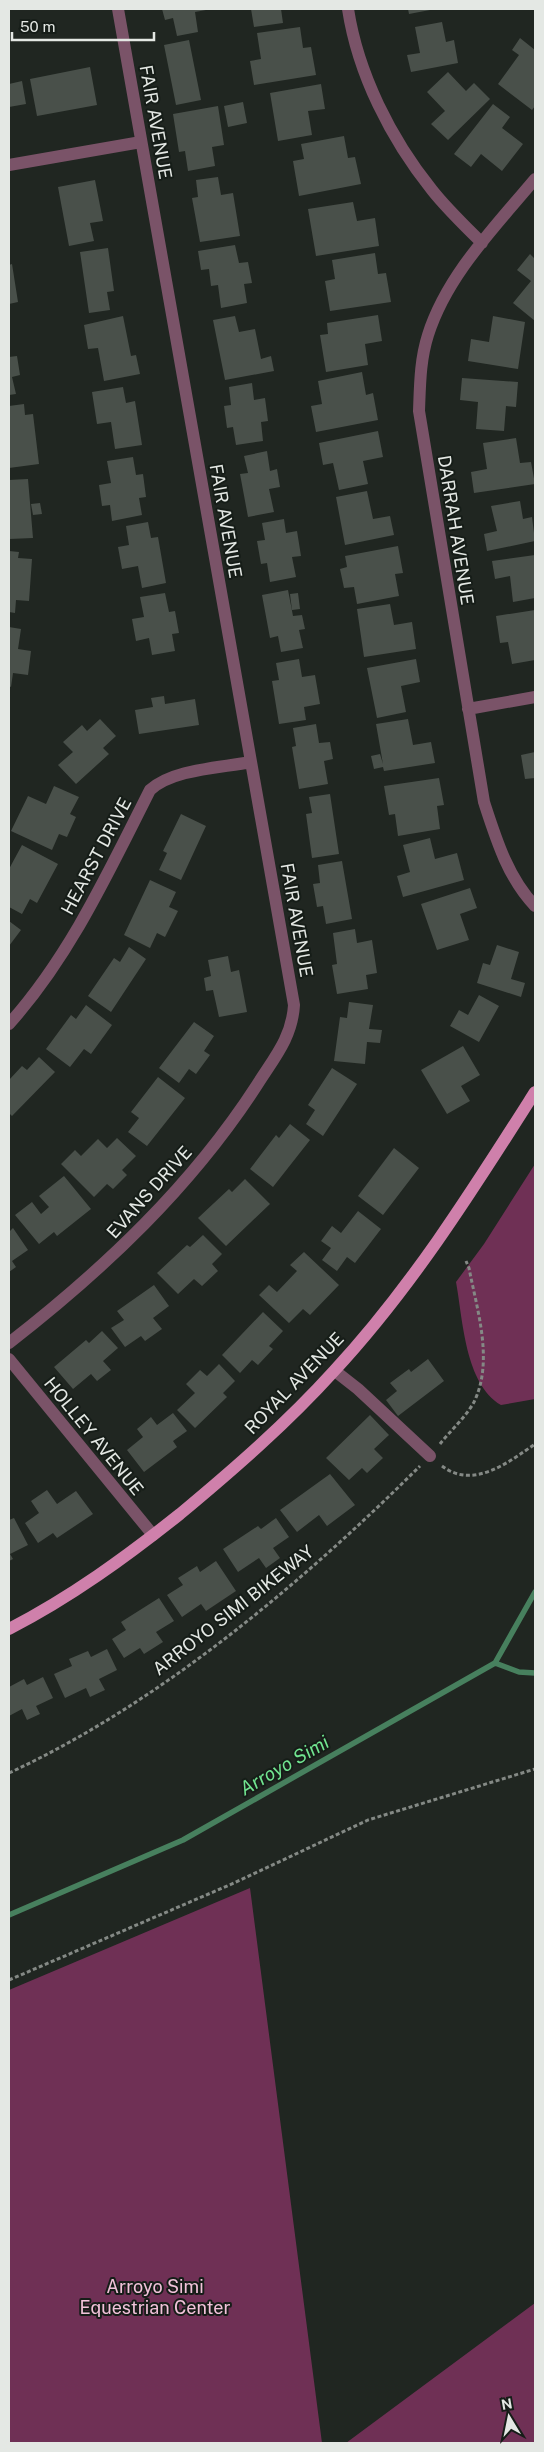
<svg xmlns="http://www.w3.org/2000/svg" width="544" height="2452" viewBox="0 0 544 2452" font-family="'Public Sans',sans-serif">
<rect width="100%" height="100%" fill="#202621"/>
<path fill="#6f3055" d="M535 1164V1399L501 1405C465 1384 463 1320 456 1282L484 1244Z
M250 1888 322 2443H9V1990Z
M535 2303V2443H346Z"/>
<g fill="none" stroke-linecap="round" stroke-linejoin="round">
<path stroke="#47805e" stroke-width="5.5" d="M495 1663 519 1672 535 1673
M9 1915 183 1840 495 1663 535 1592"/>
</g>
<path fill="#49504a" d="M162 9H206V10L195 12 198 32 177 36 173 18 165 20Z
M251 9H281L283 23 254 27Z
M408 9H430V10L409 14Z
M442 22 446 42 454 40 458 63 411 72 407 55 420 53 415 27Z
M300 27 303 48 311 47 316 75 254 85 250 61 261 59 257 33Z
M520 38 535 50V106L532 110 498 84 519 55 512 50Z
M189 40 201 100 176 105 164 45Z
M90 67 97 105 37 116 30 79Z
M448 72 466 91 474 83 490 99 448 140 431 124 445 111 427 92Z
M22 81 26 104 9 107V84Z
M321 84 325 109 308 111 312 135 278 141 270 93Z
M243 102 247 123 228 127 224 106Z
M493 104 510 117 502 128 523 144 502 171 481 154 471 167 454 154Z
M218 106 224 145 212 147 215 166 188 171 185 151 179 152 173 114Z
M344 136 348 158 355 157 361 184 299 196 293 161 304 159 301 144Z
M218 177 221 195 233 193 240 236 200 242 192 198 198 197 196 180Z
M95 180 103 221 90 223 94 241 69 246 58 187Z
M353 202 357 221 375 218 379 246 316 256 308 209Z
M235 245 239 263 248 262 252 283 244 284 247 303 221 308 218 285 211 286 209 269 201 270 198 251Z
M108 248 114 291 107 292 110 310 89 313 80 252Z
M375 253 378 274 386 273 391 302 330 311 325 281 335 279 332 260Z
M530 254 535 259V321L513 303 531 281 517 270Z
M12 264 18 302 9 304V265Z
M378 315 382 341 365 344 368 365 326 372 320 335 328 334 327 323Z
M123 316 131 356 136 355 140 374 104 381 98 348 88 349 84 325Z
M235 316 239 332 255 329 261 359 271 356 274 371 225 380 213 320Z
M493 316 525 322 518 369 468 361 471 339 489 342Z
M17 356 20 375 12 377 16 394 9 395V357Z
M362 372 366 395 373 393 378 420 316 432 311 406 322 404 318 381Z
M462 378 518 382 516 407 506 406 504 431 476 429 478 402 460 400Z
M252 383 254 400 265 398 268 421 261 422 263 441 236 445 233 427 227 428 224 406 231 405 229 387Z
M123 387 126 403 135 401 142 445 115 449 111 422 97 424 92 392Z
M24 404 25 415 33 414 39 464 9 468V406Z
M378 431 383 457 363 461 368 484 339 490 333 463 323 465 319 443Z
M516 438 520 463 531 462 535 484 474 493 471 472 487 469 483 443Z
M267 451 270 471 277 469 280 487 269 489 274 512 248 517 240 474 248 473 244 456Z
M133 457 136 475 143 474 146 497 139 498 142 515 112 521 110 505 102 506 99 485 111 483 107 461Z
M28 479 33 538 9 539V480Z
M367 491 373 519 390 516 394 535 345 545 336 497Z
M520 501 523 519 532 517 535 541 487 551 484 534 497 531 491 506Z
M40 503 42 514 33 515 31 504Z
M284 519 286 533 297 531 301 556 292 557 296 577 270 582 267 563 261 564 257 541 265 540 262 523Z
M148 522 151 538 158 537 166 583 142 588 138 566 122 569 118 547 129 545 126 526Z
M398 546 403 573 395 574 399 596 357 604 354 587 344 588 340 569 347 567 345 556Z
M9 551 19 552 18 558 32 559 29 601 16 600 15 613 9 612Z
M535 555V598L513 602 510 576 495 579 492 561Z
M288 590 293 616 302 615 305 629 299 630 303 648 281 652 278 636 270 638 262 595Z
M165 593 169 612 175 611 179 633 172 634 175 651 152 655 149 638 136 641 132 619 144 617 140 597Z
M298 593 300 609 292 610 290 594Z
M390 604 394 625 412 622 416 649 364 657 357 609Z
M535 610V660L512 664 508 642 500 643 496 616Z
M9 627 21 629 18 649 31 651 28 675 13 673 11 687 9 686Z
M299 659 302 677 315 675 320 704 304 707 306 720 279 724 272 681 279 680 276 663Z
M416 659 420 682 401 686 406 712 377 718 367 668Z
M164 696 165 704 195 699 199 725 139 734 135 710 153 707 151 698Z
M100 719 116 736 103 748 109 754 76 784 58 765 73 752 63 742 82 725 87 731Z
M408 719 413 745 431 742 435 763 384 771 383 767 374 769 371 756 380 754 383 764 376 724Z
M316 724 319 743 330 742 333 759 324 761 328 784 299 789 292 747 296 746 293 728Z
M535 752V778L525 779 521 755Z
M439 778 444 805 437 806 440 829 398 836 395 814 389 815 384 786Z
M54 786 79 797 70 814 76 817 67 837 59 834 52 850 11 831 28 796 46 804Z
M330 794 339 854 312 858 306 814 312 813 309 797Z
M181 814 206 826 181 880 159 870 167 853 163 851Z
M430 838 435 859 457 853 464 880 403 897 397 876 410 872 403 845Z
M22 845 58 864 37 903 30 899 22 914 9 907V869Z
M342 861 352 919 326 924 323 906 317 907 313 884 320 883 318 865Z
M150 880 176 892 169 907 178 911 165 937 157 933 150 948 124 935Z
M470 888 477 908 460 914 469 940 437 950 421 904Z
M9 921 21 930 9 946Z
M355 929 357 943 372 940 377 973 366 975 368 989 337 994 332 965 337 964 333 933Z
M497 945 519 952 511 979 525 983 521 997 477 983 483 963 490 965Z
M129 947 146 959 111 1012 88 996 114 958 120 962Z
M228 956 231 972 239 970 247 1012 219 1017 213 990 206 991 204 978 211 976 208 960Z
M479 995 499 1006 479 1042 450 1026 459 1010 468 1015Z
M349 1002 373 1005 369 1029 382 1030 380 1043 367 1042 365 1064 334 1061 340 1017 347 1018Z
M86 1005 112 1025 91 1054 84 1049 70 1067 46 1049 71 1015 76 1019Z
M194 1022 214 1036 204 1051 210 1055 196 1074 189 1069 179 1083 159 1068Z
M463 1046 480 1075 461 1086 470 1101 447 1114 421 1070Z
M39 1057 55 1072 12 1116 9 1113V1080L22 1066 27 1070Z
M332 1068 357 1084 323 1136 306 1124 315 1110 308 1105Z
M158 1077 185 1098 147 1146 128 1132 139 1118 131 1112Z
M290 1124 310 1140 273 1187 250 1169 276 1135 279 1138Z
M117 1138 136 1156 122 1170 127 1175 113 1189 107 1184 94 1197 61 1164 75 1150 81 1156 98 1139 107 1148Z
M394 1148 419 1168 383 1215 358 1196Z
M64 1176 91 1209 57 1236 54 1232 39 1244 15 1215 32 1202 41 1214 49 1207 39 1196Z
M245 1179 270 1204 226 1246 198 1218 229 1189 232 1192Z
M358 1211 381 1229 355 1263 347 1257 337 1271 322 1260 331 1248 321 1241 332 1226 341 1233Z
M13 1228 28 1250 12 1261 16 1267 9 1272V1232Z
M203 1235 222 1254 212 1264 218 1271 202 1286 194 1279 178 1294 157 1273 187 1245 190 1247Z
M304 1252 339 1285 310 1315 303 1309 289 1323 259 1295 269 1285 277 1292 297 1271 290 1265Z
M154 1285 169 1306 153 1318 162 1329 145 1341 141 1336 125 1347 111 1328 124 1320 117 1311Z
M263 1312 283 1331 269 1346 273 1349 258 1365 252 1360 240 1373 222 1355Z
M102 1331 118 1348 103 1361 111 1370 97 1381 91 1374 73 1389 54 1367 86 1340 89 1343Z
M428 1359 444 1381 398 1416 386 1400 397 1391 390 1383 409 1369 411 1372Z
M219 1364 235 1381 223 1393 227 1397 195 1428 177 1410 195 1393 186 1384 200 1370 207 1376Z
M173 1413 187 1431 173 1441 177 1447 144 1472 127 1450 143 1437 137 1429 151 1417 157 1425Z
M370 1415 389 1435 374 1449 383 1458 367 1473 362 1468 349 1480 326 1458Z
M330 1474 355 1505 327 1526 319 1515 297 1532 280 1510Z
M47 1490 57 1504 76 1491 93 1514 57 1538 53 1533 38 1543 25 1523 39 1513 31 1501Z
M14 1518 28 1545 10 1554 13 1559 9 1561V1520Z
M276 1518 289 1537 273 1548 280 1558 266 1568 259 1558 238 1572 223 1549 258 1526 261 1529Z
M216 1561 236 1591 206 1611 201 1604 182 1617 167 1595 183 1585 178 1578 197 1566 200 1572Z
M159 1598 174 1621 156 1632 163 1642 144 1654 140 1648 124 1658 112 1639 126 1630 121 1622Z
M107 1649 117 1670 99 1679 105 1690 90 1697 86 1688 65 1698 54 1674 72 1666 69 1659 88 1651 91 1657Z
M43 1677 53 1698 36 1706 40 1714 27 1720 22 1709 9 1716V1687L24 1679 27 1685Z"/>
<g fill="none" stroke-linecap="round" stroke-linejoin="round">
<path stroke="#848985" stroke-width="3" stroke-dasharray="4 2.5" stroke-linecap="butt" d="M440 1444C450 1431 466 1417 474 1402 494 1361 477 1310 469 1268L466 1261
M442 1466C473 1490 509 1462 535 1444
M9 1773C160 1703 302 1583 420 1466
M9 1980 234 1883 368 1820 535 1769"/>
<path stroke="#7a5368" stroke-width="12" d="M348 9C358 74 391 139 432 190 447 209 465 226 482 243
M9 165 141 142
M535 179C495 227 447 275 428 335 420 360 420 385 419 411L484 802C496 839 508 878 535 906
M468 709 535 697
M9 1024C70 956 109 871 150 790 173 769 220 768 251 762
M9 1343C104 1269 191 1187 257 1085 274 1058 292 1038 294 1005L118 9
M9 1359 153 1535
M335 1371 358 1389 430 1456"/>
<path stroke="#cf80ab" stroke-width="12" d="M9 1629C71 1597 126 1557 180 1514 234 1469 287 1423 334 1371 412 1287 474 1188 535 1092"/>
</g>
<g text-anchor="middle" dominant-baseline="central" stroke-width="4" stroke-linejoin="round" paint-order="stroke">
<g font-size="18" fill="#e4e8e4" stroke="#161d18">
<text transform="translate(156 122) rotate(80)">FAIR AVENUE</text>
<text transform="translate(226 521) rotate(80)">FAIR AVENUE</text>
<text transform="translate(456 530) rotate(81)">DARRAH AVENUE</text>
<text transform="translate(96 856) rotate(-62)">HEARST DRIVE</text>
<text transform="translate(297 920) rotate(80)">FAIR AVENUE</text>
<text transform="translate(149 1192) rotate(-48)">EVANS DRIVE</text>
<text transform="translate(294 1383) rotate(-46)">ROYAL AVENUE</text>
<text transform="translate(94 1436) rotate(51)">HOLLEY AVENUE</text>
<text transform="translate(233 1610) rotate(-38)">ARROYO SIMI BIKEWAY</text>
</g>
<g font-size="18" fill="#f2c2da" stroke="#161d18">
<text x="155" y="2286">Arroyo Simi<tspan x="155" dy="21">Equestrian Center</tspan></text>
</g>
<g font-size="19" font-style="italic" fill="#71e590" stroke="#161d18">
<text transform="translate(284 1765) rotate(-30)">Arroyo Simi</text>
</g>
</g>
<rect width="544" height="2452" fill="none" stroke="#e4e8e4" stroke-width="20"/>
<g transform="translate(509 2417) rotate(350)" stroke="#161d18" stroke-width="4" paint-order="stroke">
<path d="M0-4L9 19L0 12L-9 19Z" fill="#e4e8e4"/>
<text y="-8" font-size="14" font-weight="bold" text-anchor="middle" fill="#e4e8e4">N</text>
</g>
<path d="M12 32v8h142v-8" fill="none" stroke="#e4e8e4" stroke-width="2.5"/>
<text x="20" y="32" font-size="15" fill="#e4e8e4" stroke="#161d18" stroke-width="4" paint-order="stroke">50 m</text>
</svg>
